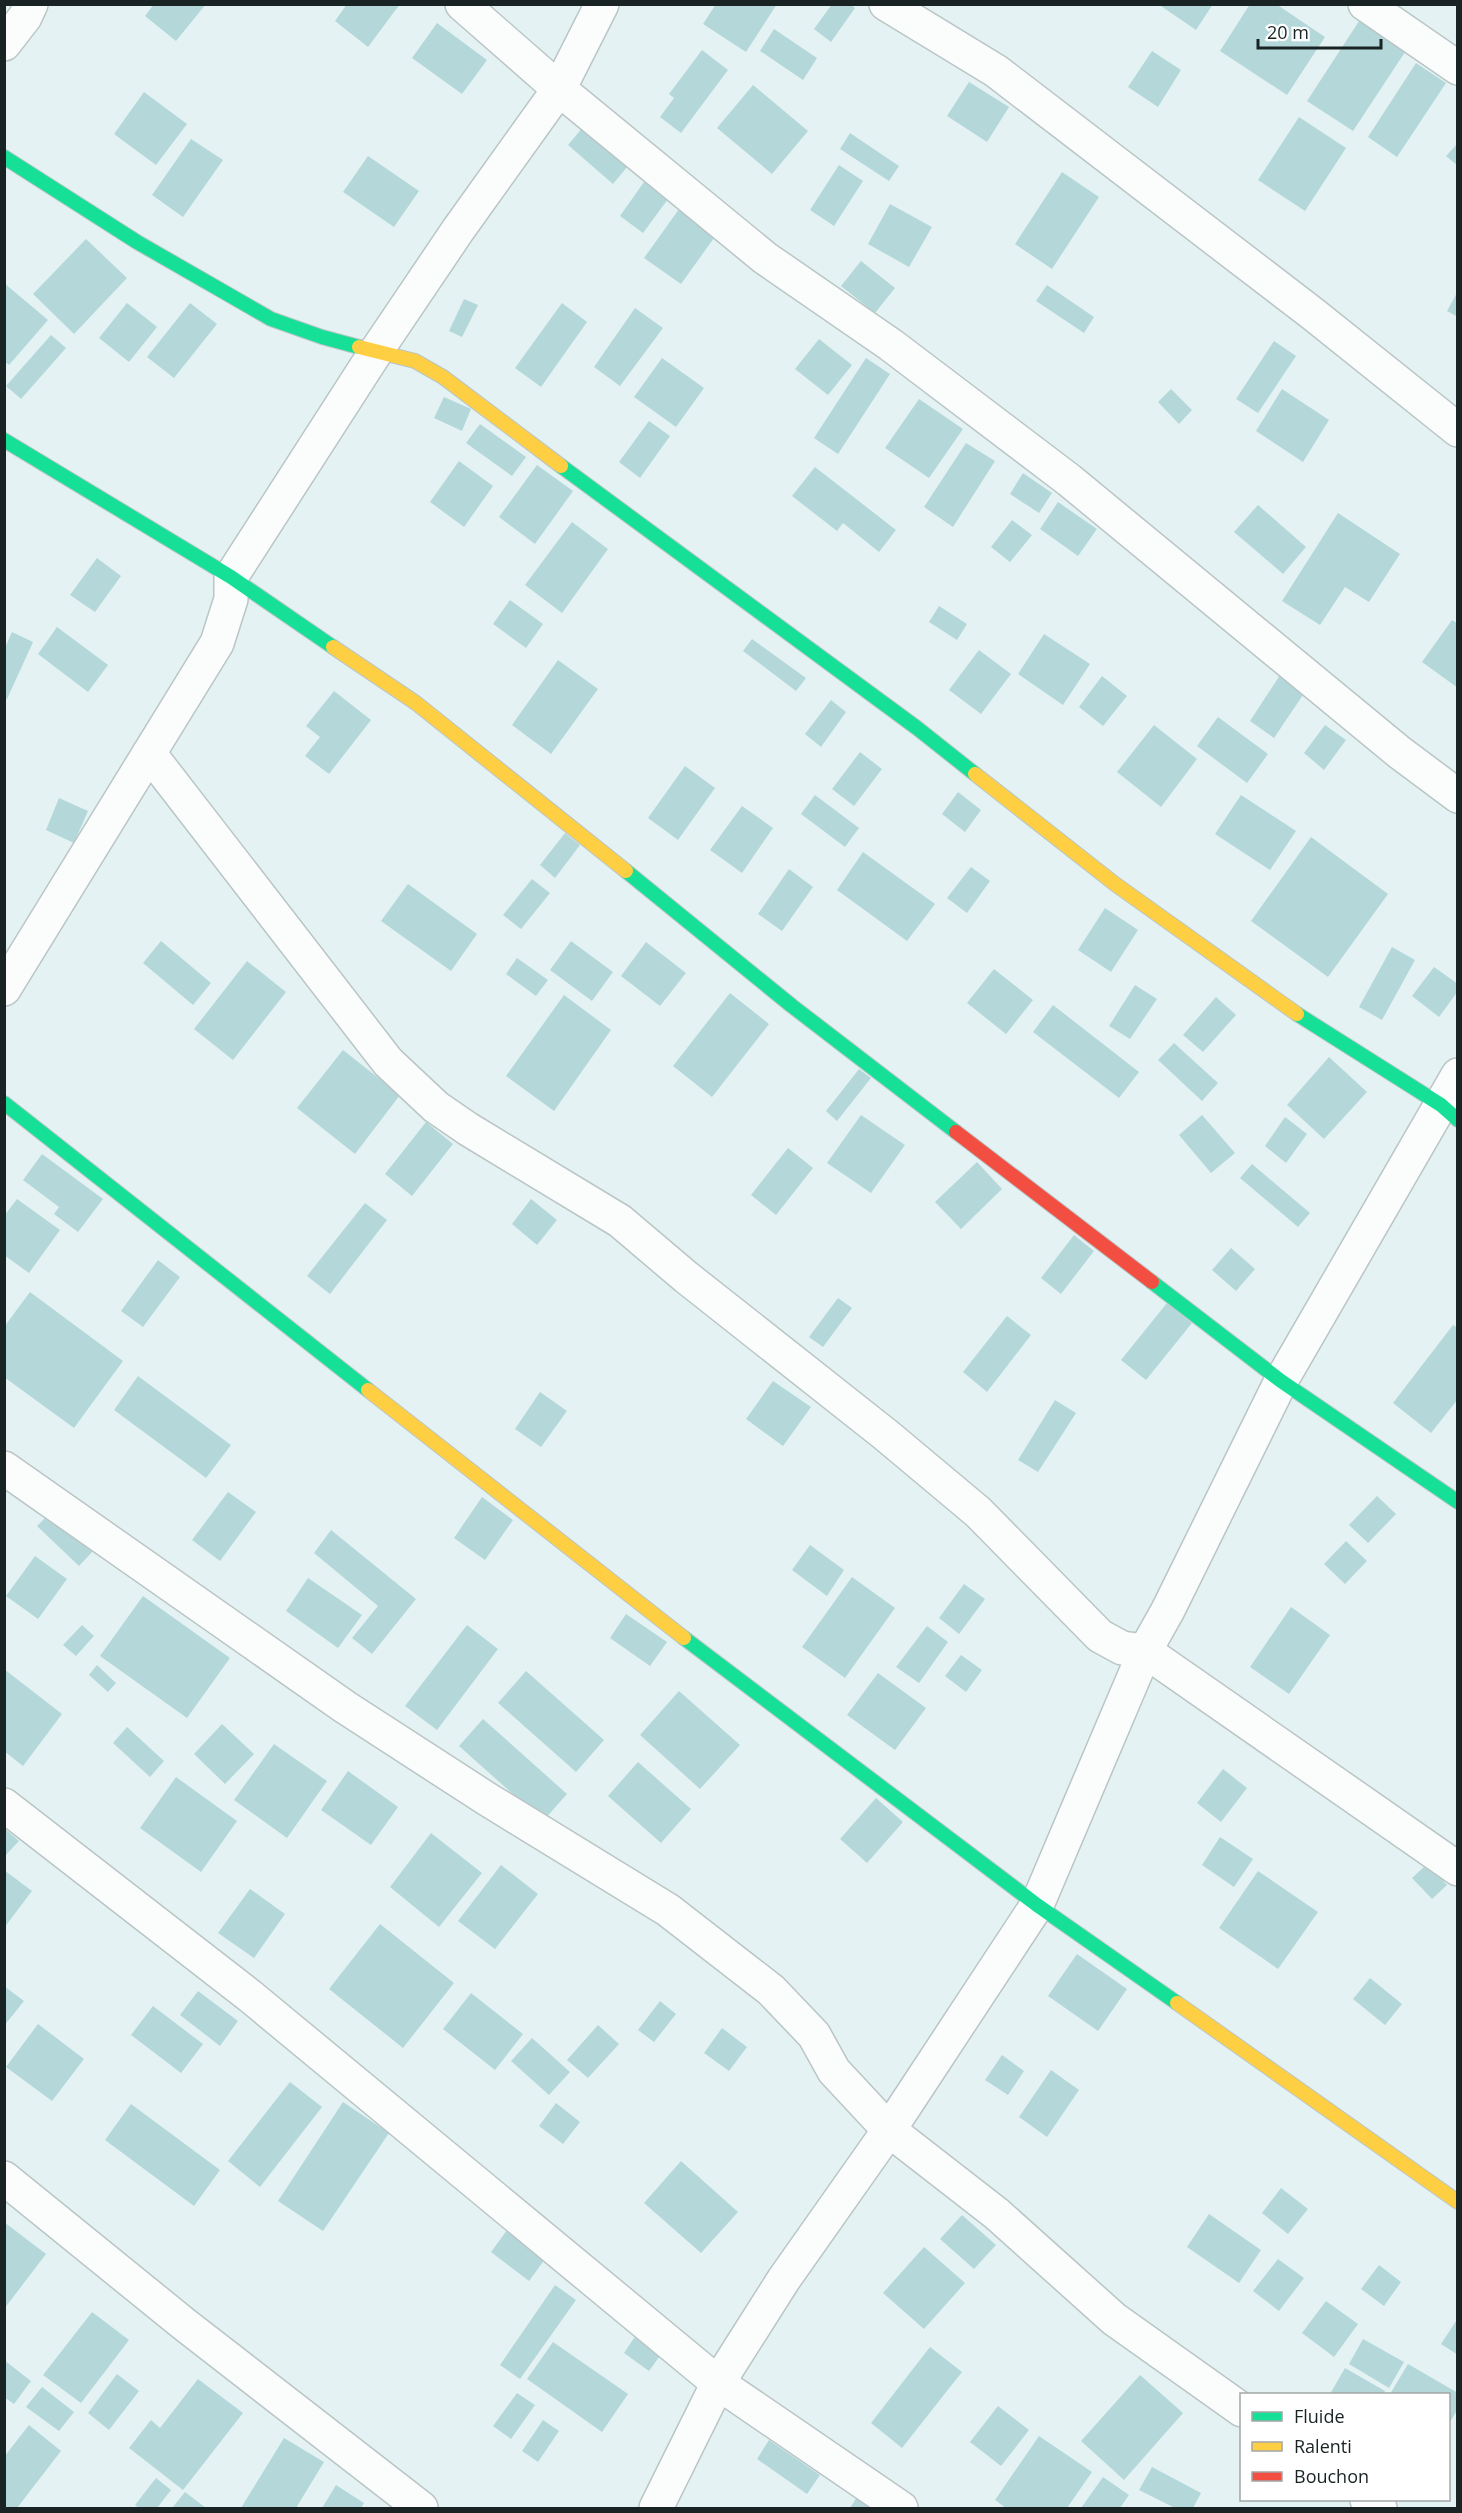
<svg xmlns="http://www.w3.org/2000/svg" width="1462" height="2513" viewBox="0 0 1462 2513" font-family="'Open Sans',sans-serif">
<rect width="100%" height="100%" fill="#e4f2f3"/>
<path fill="#b4d8da" d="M154 4H206L176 41 145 16Z
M347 4H400L368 47 335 21Z
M716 4H777L746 52 703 24Z
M832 4H850L855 8 831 42 814 29Z
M1158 4H1213L1196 30Z
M1250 4H1276L1325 37 1287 95 1220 51Z
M1363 15 1409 46 1353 131 1307 101Z
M437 23 487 60 462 94 412 58Z
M774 29 817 58 803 80 760 51Z
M702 50 728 70 681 133 660 117 674 98 669 94Z
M1152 51 1181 70 1158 107 1128 87Z
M1416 63 1446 83 1397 157 1368 137Z
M969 82 1009 107 987 142 947 116Z
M753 85 808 131 772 174 717 128Z
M144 92 187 124 156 165 114 134Z
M1299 117 1346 148 1305 211 1258 180Z
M588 121 633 160 613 184 568 145Z
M850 133 899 166 889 181 840 149Z
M191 139 223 160 183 217 152 195Z
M1458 143V166L1446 156Z
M368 156 419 191 394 227 343 192Z
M839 165 863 181 834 226 810 210Z
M1062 172 1099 197 1052 269 1015 244Z
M644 182 668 199 643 233 620 216Z
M890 204 932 227 909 267 868 244Z
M682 205 719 231 681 284 644 258Z
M86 239 127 278 74 334 33 294Z
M861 261 895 288 875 313 841 286Z
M4 283 48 320 9 365 4 361Z
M1047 285 1094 317 1084 333 1036 301Z
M1458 291V317L1447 311Z
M464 299 478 305 462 337 449 331Z
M127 303 157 327 129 362 99 338Z
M190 303 217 324 174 378 147 357Z
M562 303 587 322 541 387 515 368Z
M635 308 663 328 620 386 594 367Z
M51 335 66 348 21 399 6 386Z
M819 339 852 365 828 395 795 369Z
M1274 341 1296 356 1258 413 1236 399Z
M662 358 704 388 676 427 634 397Z
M866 358 890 374 838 454 814 438Z
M1171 389 1192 410 1179 424 1158 402Z
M1282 389 1329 420 1303 462 1256 431Z
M444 397 471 409 462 431 434 418Z
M919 399 963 429 929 478 885 448Z
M649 421 670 436 640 478 619 462Z
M480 424 526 457 512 476 466 443Z
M966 443 995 461 953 527 924 507Z
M459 461 493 486 464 527 430 502Z
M537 465 573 491 535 544 499 517Z
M815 467 896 530 879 552 843 523 837 531 792 496Z
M1023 473 1052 493 1039 513 1010 494Z
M1058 502 1097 529 1078 556 1040 529Z
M1258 505 1306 547 1283 574 1234 532Z
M1338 513 1400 554 1369 602 1345 587 1320 625 1282 601Z
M1012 520 1032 535 1010 562 991 547Z
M572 522 608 549 562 613 525 585Z
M97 558 121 576 95 612 70 595Z
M510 600 543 624 526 648 493 624Z
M939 606 967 624 957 640 929 622Z
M1452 620 1458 624V688L1422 662Z
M57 627 108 665 88 692 38 654Z
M12 632 33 642 7 699 4 698V650Z
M1044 634 1090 664 1063 705 1018 674Z
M752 639 806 678 796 691 743 651Z
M979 650 1011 674 981 714 949 690Z
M558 660 598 689 551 754 512 725Z
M1282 672 1307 689 1274 738 1250 721Z
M1102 676 1127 696 1103 726 1079 707Z
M334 691 371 720 329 774 305 756 320 737 306 726Z
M831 700 846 712 821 747 805 734Z
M1218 717 1268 754 1247 783 1197 746Z
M1154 725 1197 759 1161 807 1117 772Z
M1325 725 1346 740 1324 770 1304 753Z
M860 752 882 769 854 806 832 789Z
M685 766 715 788 678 840 648 818Z
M958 792 981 810 965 832 942 814Z
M815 795 859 828 845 847 801 814Z
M1241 795 1296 831 1270 870 1215 834Z
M59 798 88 811 74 843 46 830Z
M742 806 773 828 742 873 710 850Z
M565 833 580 845 555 878 540 865Z
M1311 837 1388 894 1328 977 1251 921Z
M863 852 935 904 907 941 837 890Z
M971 867 990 881 967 913 947 898Z
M789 869 813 887 782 931 758 914Z
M532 879 550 893 521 929 503 915Z
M408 884 477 934 451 971 381 921Z
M1105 908 1138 930 1111 972 1078 950Z
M161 941 211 983 193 1005 143 963Z
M571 941 613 972 592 1001 550 970Z
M646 942 686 973 660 1006 621 976Z
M1392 947 1415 960 1382 1020 1359 1007Z
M517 958 548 980 536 996 506 974Z
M247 961 286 992 233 1060 194 1029Z
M1434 967 1458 984V991L1439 1017 1412 996Z
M994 969 1033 1000 1006 1034 967 1003Z
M1135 985 1157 999 1130 1039 1109 1026Z
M730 993 769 1024 712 1097 673 1066Z
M564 995 611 1030 554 1111 506 1076Z
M1216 997 1236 1015 1203 1052 1183 1035Z
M1053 1005 1139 1072 1119 1098 1033 1032Z
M1174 1043 1218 1083 1202 1101 1158 1060Z
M343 1050 400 1095 355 1154 297 1108Z
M1329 1057 1367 1092 1324 1139 1287 1105Z
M859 1069 871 1078 837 1121 826 1111Z
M861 1115 905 1145 871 1193 827 1163Z
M1202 1115 1235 1153 1211 1173 1179 1135Z
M1285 1117 1307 1134 1286 1163 1265 1146Z
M426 1122 453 1144 412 1196 385 1174Z
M788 1148 813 1168 776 1215 751 1195Z
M42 1154 103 1199 78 1232 54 1214 59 1207 23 1180Z
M977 1162 1002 1189 961 1229 935 1202Z
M1252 1164 1310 1213 1298 1227 1240 1178Z
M17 1199 60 1230 29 1273 4 1255V1216Z
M531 1199 557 1220 537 1245 512 1224Z
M365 1203 387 1220 330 1294 307 1276Z
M1074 1235 1094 1251 1061 1294 1041 1278Z
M1231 1248 1255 1269 1236 1291 1212 1270Z
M158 1260 180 1277 143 1327 121 1311Z
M30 1292 123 1361 74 1428 4 1377V1327Z
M838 1298 852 1308 823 1347 809 1337Z
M1167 1303 1192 1323 1146 1380 1121 1360Z
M1007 1316 1031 1335 987 1392 963 1372Z
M1453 1325 1458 1328V1399L1431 1433 1393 1403Z
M138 1376 231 1445 206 1478 114 1410Z
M773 1381 811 1407 783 1446 746 1419Z
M540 1392 567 1411 541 1447 515 1429Z
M1055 1400 1076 1413 1038 1472 1018 1460Z
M228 1492 256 1512 220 1561 192 1540Z
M1377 1496 1396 1514 1368 1543 1349 1525Z
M482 1497 513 1520 485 1560 454 1538Z
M51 1512 93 1551 79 1566 37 1526Z
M331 1530 416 1599 372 1654 352 1638 378 1606 314 1553Z
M1346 1541 1367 1561 1345 1584 1324 1564Z
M810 1545 844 1570 827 1596 792 1570Z
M35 1556 67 1579 38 1619 6 1596Z
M852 1577 895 1608 845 1678 802 1647Z
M308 1578 362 1615 338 1648 286 1611Z
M964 1584 985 1599 959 1634 939 1618Z
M143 1596 230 1658 187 1718 100 1656Z
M1291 1607 1330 1635 1289 1694 1250 1667Z
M626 1614 667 1642 650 1666 610 1638Z
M82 1625 94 1636 76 1656 63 1645Z
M467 1625 498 1649 437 1730 405 1706Z
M927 1626 948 1642 919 1683 896 1667Z
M961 1655 982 1670 966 1692 945 1676Z
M97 1665 116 1683 108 1692 89 1675Z
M4 1669 62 1714 23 1766 4 1751Z
M526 1671 604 1740 576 1772 498 1703Z
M878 1673 926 1708 895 1750 847 1715Z
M679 1691 740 1745 700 1789 640 1735Z
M483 1719 567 1794 543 1821 459 1746Z
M222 1724 254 1754 225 1784 194 1754Z
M127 1727 164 1761 150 1777 113 1743Z
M274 1744 327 1781 287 1838 234 1800Z
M638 1762 691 1809 661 1843 608 1796Z
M1223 1769 1247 1788 1221 1822 1197 1803Z
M348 1771 398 1807 371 1845 321 1810Z
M176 1777 237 1821 201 1872 140 1828Z
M876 1798 903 1822 867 1863 840 1839Z
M4 1828 19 1841 4 1857Z
M431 1833 482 1873 439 1927 390 1887Z
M1220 1837 1253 1859 1234 1887 1202 1865Z
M1427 1864 1447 1885 1432 1899 1412 1878Z
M501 1865 538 1894 495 1949 458 1921Z
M4 1870 32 1891 4 1928Z
M1258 1871 1318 1912 1278 1969 1219 1928Z
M250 1889 285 1914 254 1958 218 1933Z
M380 1924 454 1983 403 2048 329 1989Z
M1077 1954 1127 1989 1098 2031 1048 1996Z
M1370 1978 1402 2004 1385 2025 1353 1999Z
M4 1986 24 2001 4 2026Z
M198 1991 238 2021 220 2046 180 2015Z
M471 1993 523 2034 495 2070 443 2029Z
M660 2001 676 2014 654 2042 638 2030Z
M153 2006 203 2044 181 2073 131 2035Z
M38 2024 84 2059 52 2101 6 2067Z
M598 2025 619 2044 588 2078 567 2060Z
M722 2028 747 2047 729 2071 704 2053Z
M532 2038 570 2072 549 2095 511 2061Z
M1002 2055 1024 2071 1008 2095 985 2080Z
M1051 2070 1079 2090 1047 2137 1019 2117Z
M290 2082 322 2107 260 2187 228 2161Z
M343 2102 389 2133 323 2231 278 2201Z
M556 2103 580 2122 563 2144 539 2126Z
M131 2104 220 2170 194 2206 105 2140Z
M681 2161 738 2212 701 2253 644 2203Z
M1281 2188 1308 2209 1288 2234 1262 2213Z
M1209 2214 1261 2250 1239 2283 1187 2247Z
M962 2215 996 2245 974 2269 940 2239Z
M4 2222 46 2254 4 2309Z
M510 2226 548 2255 529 2281 491 2252Z
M924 2247 965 2283 924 2329 883 2293Z
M1278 2259 1304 2278 1279 2311 1253 2291Z
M1379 2265 1401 2282 1384 2306 1361 2289Z
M555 2285 576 2300 520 2379 500 2365Z
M1326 2301 1358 2324 1334 2357 1302 2333Z
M92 2312 129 2340 81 2403 43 2375Z
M1458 2318V2355L1441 2344Z
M636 2335 662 2353 649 2371 624 2353Z
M1363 2339 1404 2362 1389 2388 1349 2364Z
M553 2342 628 2394 602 2432 527 2379Z
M930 2347 962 2372 902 2448 871 2423Z
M4 2360 31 2381 14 2404 4 2397Z
M1408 2364 1458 2393V2409L1448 2425V2394H1390Z
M1345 2368 1385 2391 1384 2394H1330Z
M117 2374 139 2391 109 2430 88 2413Z
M1140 2375 1183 2413 1124 2480 1081 2441Z
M198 2379 243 2413 183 2490 129 2448 151 2420 160 2428Z
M42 2387 74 2412 59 2431 26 2407Z
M517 2393 535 2405 511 2439 493 2426Z
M998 2406 1029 2430 1001 2466 970 2442Z
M543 2420 559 2431 538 2462 522 2451Z
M29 2425 61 2451 17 2508H4V2457Z
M1039 2436 1092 2472 1067 2508H1006L995 2500Z
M284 2438 324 2462 296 2508H241Z
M769 2440 820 2475 807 2494 757 2459Z
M1152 2467 1201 2493 1193 2508H1175L1139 2490Z
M1103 2477 1129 2495 1120 2508H1081Z
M156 2478 171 2490 157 2508H139L135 2505Z
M336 2485 364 2503 361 2508H322Z
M185 2492 206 2508H172Z
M857 2497 874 2508H850Z"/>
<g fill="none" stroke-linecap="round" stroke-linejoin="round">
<defs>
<path id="street" d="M462 4 559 89 765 258 891 345 1069 480 1399 752 1458 796
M886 4 996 71 1313 314 1458 430
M1365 4 1458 68
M4 44 25 17 31 4
M149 753 388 1062 436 1107 468 1129 620 1221 686 1277 886 1435 978 1512 1100 1636 1122 1648 1145 1651 1458 1869
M4 989 217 643 231 599V577L377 350 458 230 559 89 602 4
M4 1468 345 1707 487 1799 668 1910 771 1990 814 2035 834 2071 889 2130 997 2214 1114 2319 1242 2410
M4 1805 250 1996 718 2383 901 2508
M4 2178 184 2324 421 2508
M1367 2500 1380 2508
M656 2508 718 2383 784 2279 889 2130 1037 1905 1145 1651 1168 1610 1281 1381 1458 1075"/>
<path id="fast" d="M4 157 137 242 271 319 322 337 359 347
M4 440 231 577 333 647
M561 466 917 728 975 774
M626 871 792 1006 956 1132
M1297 1014 1441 1105 1458 1120
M4 1103 368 1390
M1152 1282 1281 1381 1458 1502
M684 1638 1037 1905 1177 2003"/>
<path id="slow" d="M359 347 415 361 443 377 561 466
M333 647 416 703 626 871
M975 774 1115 884 1297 1014
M368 1390 684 1638
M1177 2003 1458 2202"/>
<path id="jam" d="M956 1132 1152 1282"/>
</defs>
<use href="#street" stroke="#bac5c5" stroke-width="36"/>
<use href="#fast" stroke="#bac5c5" stroke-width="16"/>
<use href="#slow" stroke="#bac5c5" stroke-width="16"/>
<use href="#jam" stroke="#bac5c5" stroke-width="16"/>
<use href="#street" stroke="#fbfdfd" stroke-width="33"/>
<use href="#fast" stroke="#16e098" stroke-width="14"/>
<use href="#slow" stroke="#ffcf43" stroke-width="14"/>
<use href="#jam" stroke="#f24e42" stroke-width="14"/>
</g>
<rect width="1462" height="2513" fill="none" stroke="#192323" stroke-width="12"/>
<rect x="1240" y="2393" width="210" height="108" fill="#ffffff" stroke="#a3a7a7" stroke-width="1.5"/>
<rect x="1252" y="2412" width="30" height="9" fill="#16e098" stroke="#a3a7a7" stroke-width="1.5"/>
<text x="1294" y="2423" font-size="18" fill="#192323">Fluide</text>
<rect x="1252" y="2442" width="30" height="9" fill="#ffcf43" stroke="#a3a7a7" stroke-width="1.5"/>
<text x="1294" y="2453" font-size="18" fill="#192323">Ralenti</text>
<rect x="1252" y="2472" width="30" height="9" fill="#f24e42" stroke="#a3a7a7" stroke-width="1.5"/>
<text x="1294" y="2483" font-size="18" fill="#192323">Bouchon</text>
<path d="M1258 39v9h123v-9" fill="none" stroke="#192323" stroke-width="3"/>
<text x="1267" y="39" font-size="18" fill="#192323" stroke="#ffffff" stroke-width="4.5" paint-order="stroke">20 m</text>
</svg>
